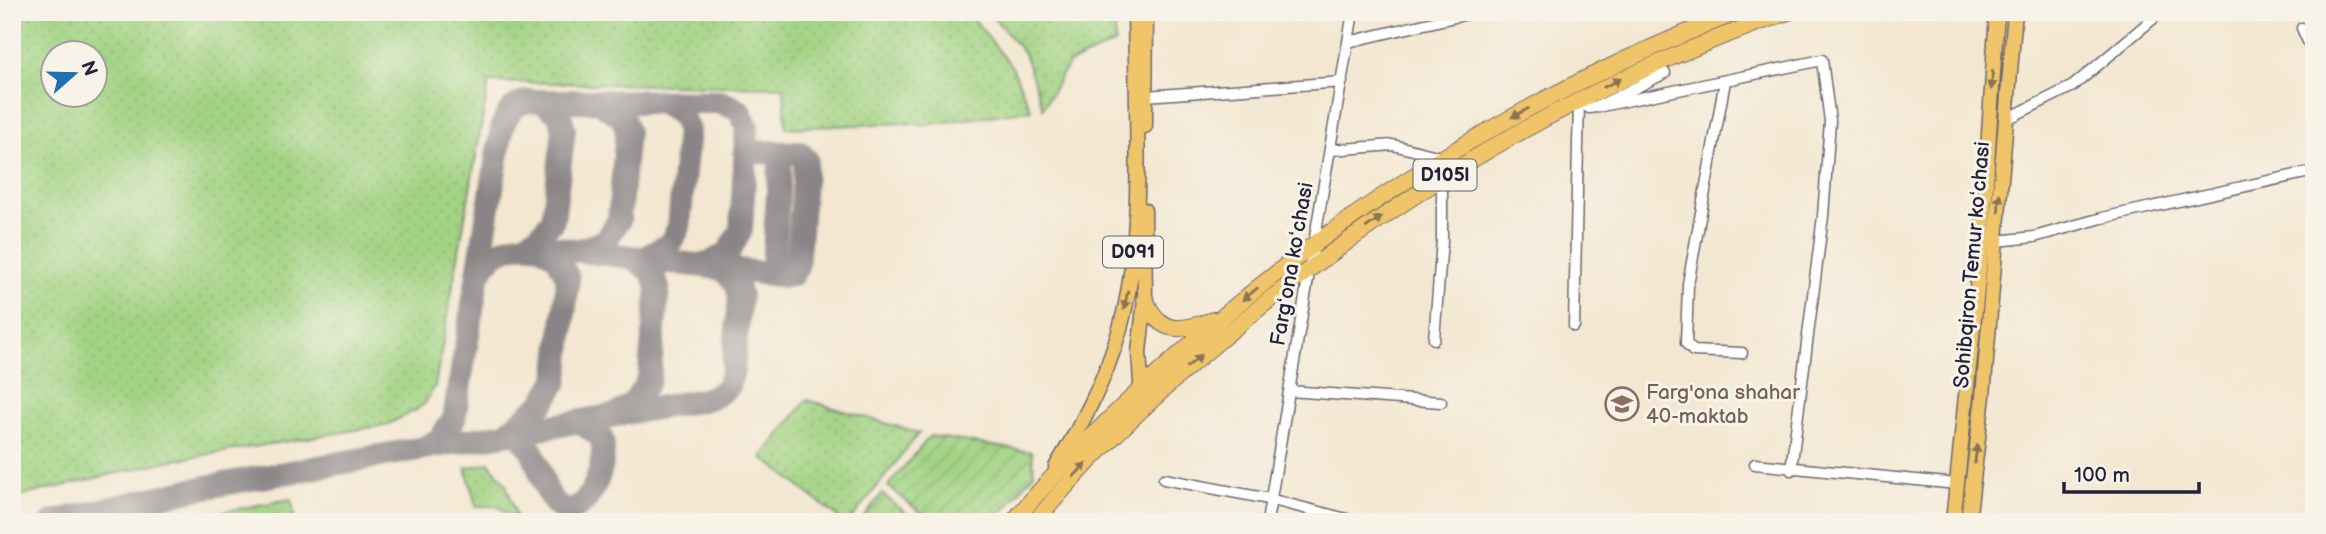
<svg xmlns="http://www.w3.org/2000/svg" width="2326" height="534" viewBox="0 0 2326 534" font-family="'Balsamiq Sans',sans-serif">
<defs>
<pattern id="grass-dots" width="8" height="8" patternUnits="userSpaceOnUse" patternTransform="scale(1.75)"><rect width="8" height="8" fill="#a2d383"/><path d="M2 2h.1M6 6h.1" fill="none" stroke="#8bb572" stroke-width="1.8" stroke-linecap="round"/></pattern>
<pattern id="garden-furrows" width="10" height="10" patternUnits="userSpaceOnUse" patternTransform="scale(1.75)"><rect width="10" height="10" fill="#a2d383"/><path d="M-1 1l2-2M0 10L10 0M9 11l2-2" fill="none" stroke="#8bb572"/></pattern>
</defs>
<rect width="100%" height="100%" fill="#f7f3e8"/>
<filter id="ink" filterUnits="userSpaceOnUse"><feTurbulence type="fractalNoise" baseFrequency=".0143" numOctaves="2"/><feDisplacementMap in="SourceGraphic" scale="14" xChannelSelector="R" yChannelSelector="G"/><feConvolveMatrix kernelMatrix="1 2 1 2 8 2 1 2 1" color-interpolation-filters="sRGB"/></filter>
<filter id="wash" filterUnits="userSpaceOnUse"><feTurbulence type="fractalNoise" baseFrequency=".00686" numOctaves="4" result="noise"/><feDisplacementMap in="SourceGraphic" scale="28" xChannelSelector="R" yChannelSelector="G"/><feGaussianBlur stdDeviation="1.57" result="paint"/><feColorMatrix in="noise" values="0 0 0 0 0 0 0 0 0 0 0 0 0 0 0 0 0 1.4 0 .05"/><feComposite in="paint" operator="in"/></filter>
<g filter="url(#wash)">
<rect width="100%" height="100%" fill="#f3e7d1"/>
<path fill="url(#grass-dots)" stroke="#627a5f" stroke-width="2" fill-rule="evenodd" d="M12 12H968L1012 67 1031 110 924 125 905 123 786 128 784 87 489 82 435 386 425 403 416 410 386 425 168 461 12 498ZM94 52V94H52V52Z
M989 12H1115V43L1068 64 1043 108 1024 53Z
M807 400 919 433 849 522H844L762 457Z
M489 463 506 484 518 522 498 506H476L466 468Z
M291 499 296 522H167Z"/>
<path fill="url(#garden-furrows)" stroke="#627a5f" stroke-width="2" d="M930 436 1032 452 1034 474 994 522H932L888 486Z
M882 494 917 522H860Z"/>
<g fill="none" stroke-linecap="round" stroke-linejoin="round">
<path stroke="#8a8486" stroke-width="24" d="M525 244 539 236 553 220 564 130 560 114 541 101
M580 250 605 241 619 220 627 131 622 117 601 103
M645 258 671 243 679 227 688 130 681 115 663 103
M720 268 786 276 792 275 797 267 806 159 800 153 756 152 747 157
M767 273 773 267 780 164 774 152
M478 277C487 255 502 247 525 244L720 268 727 273 736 283 740 296 733 371 728 386 717 395 703 400 424 448 440 439 454 419 502 128C507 113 513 105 528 101L720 102 739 110 747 126 741 230 728 253 710 263 699 265
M618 414 633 404 649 380 658 288 652 271 633 258
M509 431 543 403 557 380 568 278 557 257 542 246
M515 432C545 452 537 497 565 511 592 511 609 459 601 437L579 421
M53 522 190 490 424 448"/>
</g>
</g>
<g filter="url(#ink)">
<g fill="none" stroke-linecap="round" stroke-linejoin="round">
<defs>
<path id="minor" d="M2302 28 2314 55
M1348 42 1476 12
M1725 81 1688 284 1686 343 1693 351 1742 353
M1145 96 1342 82
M1579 100 1589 108 1597 107 1665 73
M1597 107 1822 60 1830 121 1823 216 1791 470
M2005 120 2073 86 2161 12
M1331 150 1393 145 1441 157
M1997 241 2034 237 2102 218 2314 171
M1574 326 1579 100
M1434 339 1442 241V190L1435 181
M1289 391 1441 402
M1755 464 1957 484
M1164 479 1269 499 1358 522
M1267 522 1353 12"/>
<path id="major" d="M1145 126 1146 12
M1142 399 1139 352 1145 299 1144 210
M1056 467C1082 424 1105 381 1119 332 1146 240 1136 109 1135 12
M1953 522 1982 240 1997 12
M1968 522 1983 396 2015 12"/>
<path id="highway" d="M1993 12 1996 20
M2014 16 2016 12
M1145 299C1160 336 1180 331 1213 320
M1013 522C1062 463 1116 411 1173 360 1339 210 1528 93 1738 12
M1035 522C1103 440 1181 370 1264 304 1427 176 1592 80 1788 12"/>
</defs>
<use href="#minor" stroke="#6b6770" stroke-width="13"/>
<use href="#major" stroke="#6b6770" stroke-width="17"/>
<use href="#highway" stroke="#6b6770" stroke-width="18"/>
<use href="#minor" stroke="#fff" stroke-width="10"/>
<use href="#major" stroke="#f0c469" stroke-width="14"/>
<use href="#highway" stroke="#f0c469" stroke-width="16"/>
</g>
<defs><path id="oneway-solid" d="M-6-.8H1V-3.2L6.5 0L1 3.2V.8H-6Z" transform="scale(1.75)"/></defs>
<g fill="#897352">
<use href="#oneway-solid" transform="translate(1992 80) rotate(94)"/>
<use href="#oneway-solid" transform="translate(1612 83) rotate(-27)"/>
<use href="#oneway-solid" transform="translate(1520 113) rotate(152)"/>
<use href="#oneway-solid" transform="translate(1999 203) rotate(-86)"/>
<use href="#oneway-solid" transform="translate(1374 222) rotate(-35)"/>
<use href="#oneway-solid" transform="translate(1250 294) rotate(141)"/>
<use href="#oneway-solid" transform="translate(1126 300) rotate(101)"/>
<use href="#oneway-solid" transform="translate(1194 361) rotate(-40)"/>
<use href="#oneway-solid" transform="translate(1976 454) rotate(-83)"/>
<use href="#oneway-solid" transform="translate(1080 470) rotate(-46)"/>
</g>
</g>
<defs>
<symbol id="school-ring" viewBox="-11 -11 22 22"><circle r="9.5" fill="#f7f3e8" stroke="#8d6e63" stroke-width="1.5"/><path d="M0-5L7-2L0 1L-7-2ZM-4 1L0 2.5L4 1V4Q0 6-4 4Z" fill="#8d6e63"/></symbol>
</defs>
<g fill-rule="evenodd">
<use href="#school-ring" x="1603" y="385" width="38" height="38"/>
</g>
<g text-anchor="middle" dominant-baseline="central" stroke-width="6" stroke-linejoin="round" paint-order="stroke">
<g fill="#f7f3e8" stroke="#62616f" stroke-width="2">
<rect x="1413.5" y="159.5" width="63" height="31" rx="5"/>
<rect x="1103" y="236.5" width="60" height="31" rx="5"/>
</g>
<g font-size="19" font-weight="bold" fill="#22223b">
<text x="1445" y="175">D105l</text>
<text x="1133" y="252">D091</text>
</g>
<g font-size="21" fill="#22223b" stroke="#f7f3e8">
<text transform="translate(1292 264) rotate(-80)">Fargʻona koʻchasi</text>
<text transform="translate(1972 265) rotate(-85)">Sohibqiron Temur koʻchasi</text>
</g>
<g font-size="21" fill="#785e54" stroke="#f7f3e8" text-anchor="start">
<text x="1646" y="392">Farg'ona shahar<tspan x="1646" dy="24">40-maktab</tspan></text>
</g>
</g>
<rect width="2326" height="534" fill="none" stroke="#f7f3e8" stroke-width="42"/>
<g transform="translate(74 74) rotate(70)"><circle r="33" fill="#f7f3e8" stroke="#a29fa3" stroke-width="2"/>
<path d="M0-5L12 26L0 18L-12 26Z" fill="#1f6fb2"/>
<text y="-10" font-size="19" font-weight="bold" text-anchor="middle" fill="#22223b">N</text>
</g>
<path d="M2064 482v10h135v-10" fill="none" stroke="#22223b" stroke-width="3.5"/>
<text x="2074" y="482" font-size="21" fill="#22223b" stroke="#f7f3e8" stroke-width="5" paint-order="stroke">100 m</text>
</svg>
